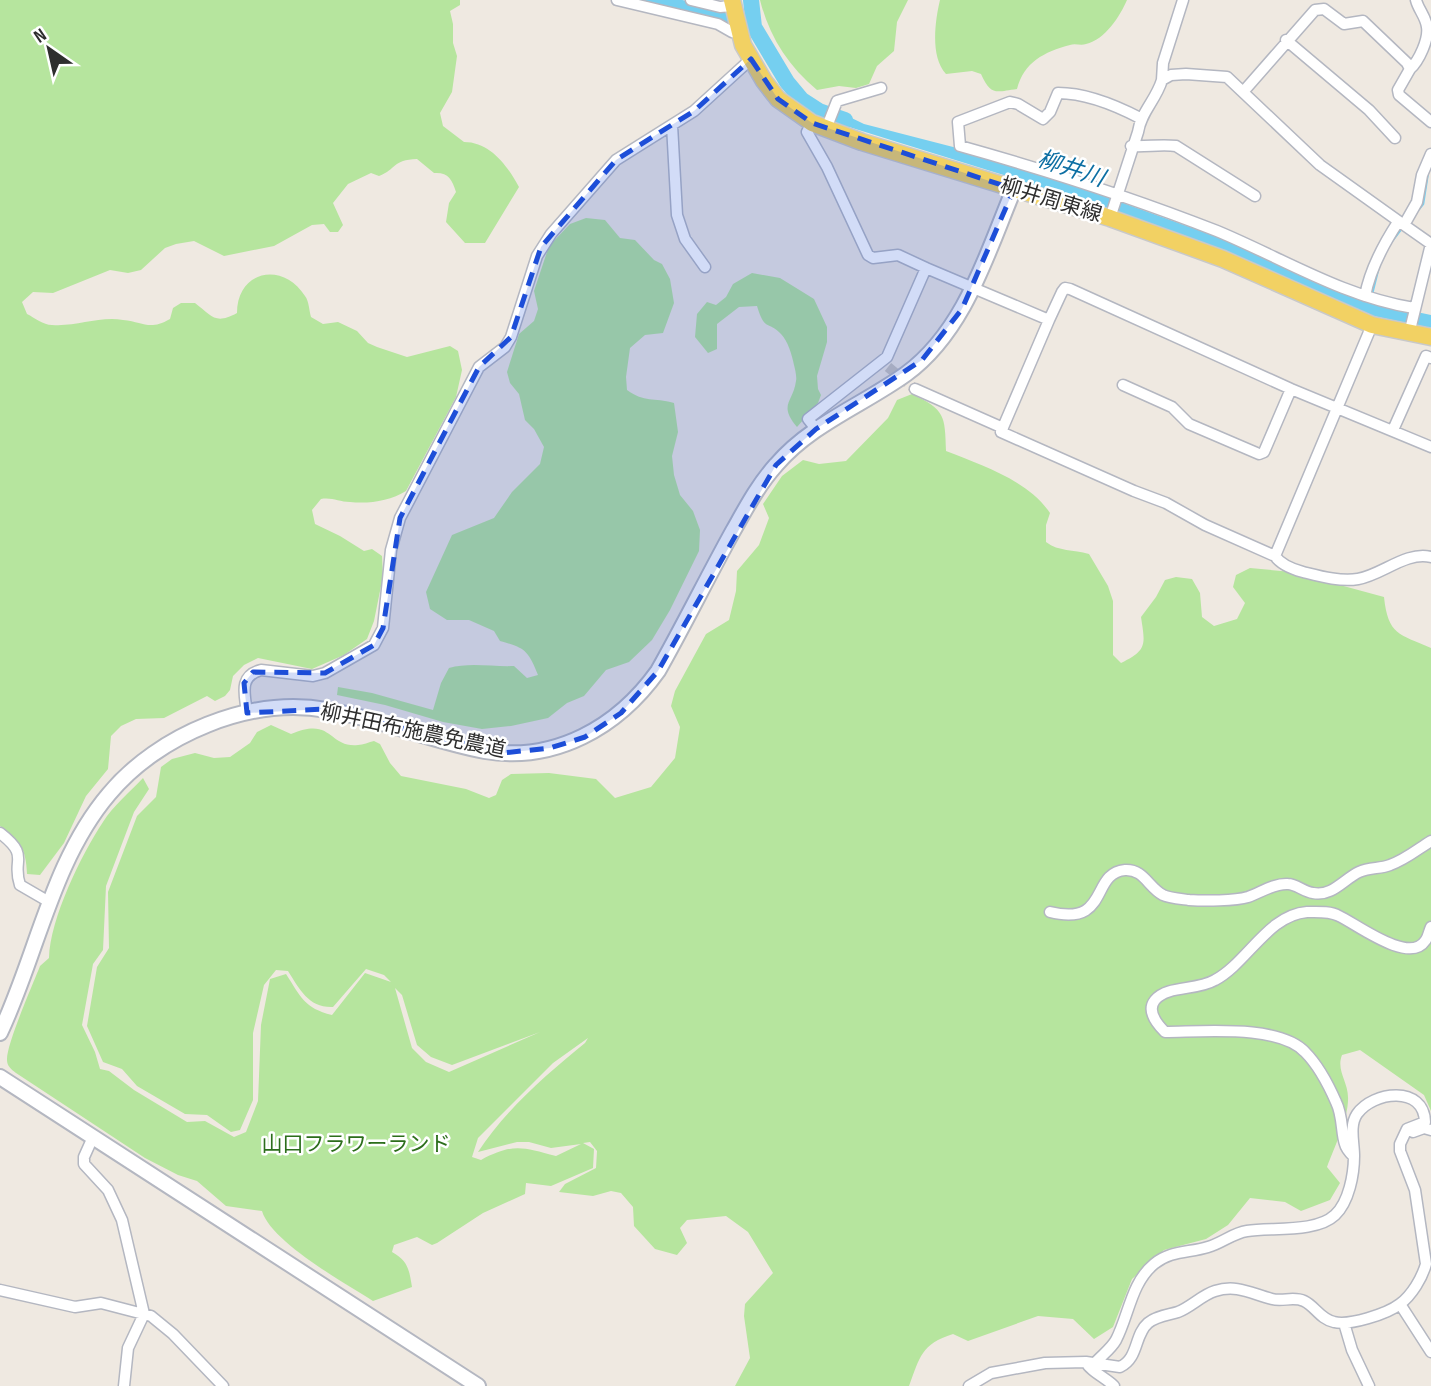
<svg xmlns="http://www.w3.org/2000/svg" width="1431" height="1386" viewBox="0 0 1431 1386" font-family="'Sofia Sans Condensed','Noto Sans JP',sans-serif">
<rect width="100%" height="100%" fill="#efe9e1"/>
<path fill="#b6e59e" fill-rule="evenodd" d="M0 0H460V5L450 11 453 24V43L457 56 452 92 440 113 443 126 464 142C490 142 507 165 519 187L485 243H465L446 222 449 203 456 192C452 179 448 172 434 173L417 159C392 160 397 169 379 176L371 173 348 184 333 203 343 225 338 232H330L324 224 312 225 274 246 224 256 194 241 176 244 165 248 141 270 128 273 110 270 53 293 33 292 22 302 27 314C35 318 43 325 52 325 76 327 99 316 123 320 144 322 149 331 170 319L173 308 181 303H195C212 316 215 325 237 313 237 270 283 261 305 296 309 301 309 310 311 317L323 324 338 322 357 331 368 343 377 347 407 357 450 346 458 351 462 370 456 397 406 491C390 501 369 504 350 502 339 502 332 497 321 499L312 510 315 524 340 536 364 551 372 549 382 556 383 576 374 621 367 639 344 655 312 669 258 658 244 665 233 676 230 690 225 696 215 701 207 696 164 718 136 719 121 726 111 736 108 769 86 796 64 843 40 875 27 874C26 848 20 841 0 826Z
M760 0H908L897 22 894 51 877 66 869 84 856 88 839 86 817 90C788 66 769 36 760 0Z
M940 0H1127C1120 16 1105 40 1086 44 1081 46 1075 43 1070 45 1044 52 1024 62 1017 89 995 92 991 96 981 74L972 71 946 74C930 57 935 21 940 0Z
M586 218 605 220 620 238 635 240 654 260 662 264 670 279 674 303 663 333 645 335 630 348 626 377 627 390C645 403 653 397 674 403L678 432 672 456 674 475 680 495 693 511 700 530 699 551 670 610 652 640 629 662 606 670 584 696 567 703 548 718 511 726 482 729 443 722 385 705 337 695 338 687 372 693 433 710 441 683 449 668C469 662 493 667 514 666L527 678 538 675C528 650 525 648 500 641L494 631 469 620H447L430 609 426 592 452 535 494 518 512 492 540 464 544 447 534 429 525 420 519 394 510 383 507 372 519 334 534 321 538 309 534 291 549 246 570 224Z
M752 273 780 278 814 299 827 327V342L817 376 818 389 821 395 818 403 797 427C778 404 793 403 796 381 797 377 795 369 794 365 792 355 788 341 781 334 767 320 765 332 757 306L739 307 717 324V349L708 353 695 337 697 314 707 302 716 305 726 297 733 284Z
M912 394C945 410 945 415 946 451 981 465 1028 480 1050 513L1046 525V542C1059 552 1073 549 1089 554L1108 586 1113 601V655L1121 663C1148 650 1145 644 1141 617L1156 597 1165 580 1176 577 1192 579 1200 593 1202 617 1214 626 1237 619 1245 603 1233 587 1236 575 1250 568 1292 572 1384 597C1388 635 1399 634 1431 648V1111L1424 1095 1360 1050 1342 1055C1336 1070 1348 1082 1348 1097 1349 1117 1334 1148 1327 1167L1340 1183 1330 1200 1301 1211 1285 1202 1250 1198 1228 1225 1206 1239 1164 1250 1132 1279 1113 1327 1094 1339 1073 1319 1038 1316 968 1341 953 1334C921 1344 920 1357 909 1386H735L750 1358 744 1316 745 1304 773 1273 748 1232 726 1216 687 1220 680 1228 687 1243 677 1255 655 1249 634 1226 633 1207 621 1193 611 1191 593 1196 559 1192 565 1184 596 1168 597 1151 590 1142 583 1143 594 1149 593 1168 551 1186 526 1183 525 1194 483 1213 437 1243 432 1245 417 1237 394 1245 392 1252C408 1261 409 1269 412 1287L373 1301C345 1283 271 1242 262 1211L226 1206 197 1181 178 1175 145 1158 16 1073C11 1069 7 1066 7 1060 6 1045 33 984 40 966L49 958C50 919 81 855 103 822 113 806 130 792 143 778L149 789 134 812 106 886 103 950 93 964 82 1025 95 1052 100 1069 109 1071 134 1090 187 1122 205 1121 234 1137 246 1132 258 1101 261 1025 270 979 286 974C301 997 304 1008 332 1015L365 973 391 982 384 975 366 969 333 1007C309 1008 300 990 288 971L276 970 264 985 253 1033V1100L240 1130 231 1132 207 1115 185 1114 137 1086 122 1069 103 1062 87 1026 97 967 109 948 108 892 137 816 156 797 161 767 172 759 195 753 214 758 230 757 250 743 257 732 271 725 291 734C333 716 328 748 358 745 363 745 369 742 374 741L380 744 390 763 401 776 466 789 489 798 496 795 502 780 511 774 549 773 596 779 615 798 651 787 675 758 680 727 671 706 675 691 706 634 729 620 736 591 737 571 759 545 769 518 763 504 782 476 803 460 819 464 846 461 888 418 897 400ZM395 988 402 995 417 1045 431 1057 452 1065 540 1032 449 1072 426 1062 412 1048ZM588 1038 585 1043C547 1074 505 1110 478 1152L517 1142H529L551 1148 581 1144 556 1156C522 1147 513 1143 481 1160L472 1157 478 1138 553 1063Z"/>
<path fill="#75cff0" d="M837 111 864 124 957 148 1065 182 1212 235 1374 303 1431 315V328L1373 316 1251 262 1010 177 833 122Z"/>
<g fill="none" stroke-linecap="round" stroke-linejoin="round">
<path stroke="#75cff0" stroke-width="2.5" d="M1419 209 1423 204 1428 172
M1389 245 1402 228
M1372 294 1379 266"/>
<path stroke="#75cff0" stroke-width="16" d="M650 0 748 25
M751 0 754 27 787 82 802 100 819 111 845 120"/>
<path stroke="#c8c4bd" stroke-width="10" stroke-dasharray="10 5" stroke-linecap="butt" d="M888 367 915 389"/>
<defs>
<path id="street" d="M617 0 718 24 732 32 738 33
M691 0 720 7 732 6
M1286 40 1369 110 1395 138
M1410 69C1419 61 1429 39 1427 27 1426 17 1418 9 1416 0
M1162 80 1163 63 1183 0
M1243 92 1315 10 1324 9 1344 24 1363 21 1407 63 1410 69 1398 90 1399 95 1431 122
M1140 118C1115 105 1086 93 1058 93L1050 112 1043 119 1018 104 1010 102 958 122 960 146C1046 170 1133 198 1217 231 1282 258 1344 297 1414 308
M812 123 807 132 827 167 868 255 873 258 898 255 926 268
M672 125 677 215 685 239 705 267
M826 129 837 101 881 88
M1131 146C1147 147 1161 144 1176 146L1255 196
M1431 154 1422 175 1417 202 1404 225 1431 244
M1110 218 1138 132C1141 112 1156 100 1162 80L1171 75 1186 74 1227 77 1320 165 1404 225
M1365 296C1370 269 1383 245 1398 222
M1049 320 1001 432 1134 491 1166 503 1205 525 1275 556C1281 565 1292 569 1303 572 1319 576 1340 582 1358 579 1382 575 1406 551 1431 557
M1409 334 1431 244
M1123 385 1172 407 1189 424 1259 454 1264 452 1291 389
M915 389 1003 428
M816 429 808 419 887 357 926 268 1049 320 1062 292 1065 288 1070 289 1291 389 1431 447
M1393 430 1426 356 1431 358
M1275 556 1372 325
M247 713C245 695 238 676 261 670L313 676 325 673 374 645 383 628 391 550 400 518 479 367 505 347 511 337 537 256 551 234 616 160 694 111 751 59
M0 833C31 857 11 859 20 885L51 903
M1050 912C1110 927 1090 873 1125 870 1144 869 1148 887 1163 895 1169 898 1182 899 1189 900 1204 901 1235 901 1248 897 1260 893 1274 883 1288 884 1296 884 1304 892 1313 893 1332 897 1344 879 1359 872 1370 867 1380 869 1390 865 1405 860 1418 849 1431 841
M1413 1132 1424 1128 1431 1130
M93 1137 84 1157V1164L108 1190 122 1220 144 1314 128 1348 124 1386
M1354 1157C1351 1154 1346 1149 1345 1144 1341 1133 1343 1116 1336 1102 1329 1086 1318 1065 1305 1052 1279 1024 1201 1032 1165 1032 1157 1024 1146 1011 1155 1000 1168 985 1196 991 1215 980 1247 963 1268 915 1307 912 1317 912 1330 911 1339 916 1355 923 1409 965 1425 941 1428 938 1429 931 1431 927
M0 1290 75 1307 101 1303 151 1316 173 1334 223 1386
M1400 1304 1431 1352
M1344 1323 1352 1350 1369 1386
M1086 1362C1090 1371 1106 1378 1114 1386
M969 1386 991 1373 1045 1363 1086 1362 1120 1367C1139 1358 1134 1335 1148 1323 1156 1316 1168 1315 1178 1312 1191 1307 1202 1295 1215 1291 1237 1284 1252 1294 1272 1299 1283 1302 1293 1296 1304 1301 1315 1306 1320 1319 1334 1322 1349 1326 1387 1314 1400 1304 1412 1295 1422 1278 1426 1264L1415 1190 1400 1151V1144L1407 1129 1425 1122C1424 1085 1373 1091 1357 1114 1349 1126 1354 1142 1354 1156 1354 1174 1349 1202 1335 1215 1316 1233 1272 1227 1247 1231 1233 1233 1222 1243 1208 1247 1189 1253 1171 1250 1154 1264 1131 1283 1129 1315 1116 1340 1111 1349 1102 1355 1095 1363"/>
<path id="secondary" d="M0 1033C37 955 52 861 109 794 158 735 250 696 327 710 381 719 432 741 485 751 555 763 618 727 658 671 684 625 707 578 733 531 746 508 758 485 776 465 811 424 863 405 906 374 965 331 987 253 1014 189
M0 1077 478 1386"/>
<path id="primary" d="M732 0 743 45 764 81 778 99 812 123 862 142 1110 218 1223 259 1372 325 1431 337"/>
</defs>
<use href="#street" stroke="#b4b7c1" stroke-width="13"/>
<use href="#secondary" stroke="#b4b7c1" stroke-width="18"/>
<use href="#primary" stroke="#c9c9c9" stroke-width="19"/>
<use href="#street" stroke="#fff" stroke-width="10"/>
<use href="#secondary" stroke="#fff" stroke-width="14"/>
<use href="#primary" stroke="#f2d163" stroke-width="16"/>
</g>
<path fill="#1d4ed8" fill-opacity="0.2" stroke="#1d4ed8" stroke-width="5" stroke-dasharray="14 9" stroke-linejoin="round" d="M751 59 778 99 812 123 1014 189 962 309 922 360 816 429 776 465 658 671 621 713 585 737 550 748 503 753 324 709 247 713 244 683 253 672 325 673 374 645 383 628 400 518 479 367 511 337 541 247 616 160 694 111Z"/>
<g text-anchor="middle" dominant-baseline="central" stroke-width="5" stroke-linejoin="round" paint-order="stroke">
<g font-size="21" fill="#2e2e2e" stroke="#fff">
<text transform="translate(1051 200) rotate(17)">柳井周東線</text>
<text transform="translate(413 731) rotate(12)">柳井田布施農免農道</text>
</g>
<g font-size="21" fill="#2c6e1b" stroke="#fff">
<text x="356" y="1144">山口フラワーランド</text>
</g>
<g font-size="23" font-style="italic" fill="#0d6fa3" stroke="#fff">
<text transform="translate(1071 169) rotate(18)">柳井川</text>
</g>
</g>
<g transform="translate(49 49) rotate(326)" stroke="#ffffff" stroke-width="5" paint-order="stroke">
<path d="M0-5L12 26L0 18L-12 26Z" fill="#2e2e2e"/>
<text y="-10" font-size="19" font-weight="bold" text-anchor="middle" fill="#2e2e2e">N</text>
</g>
</svg>
